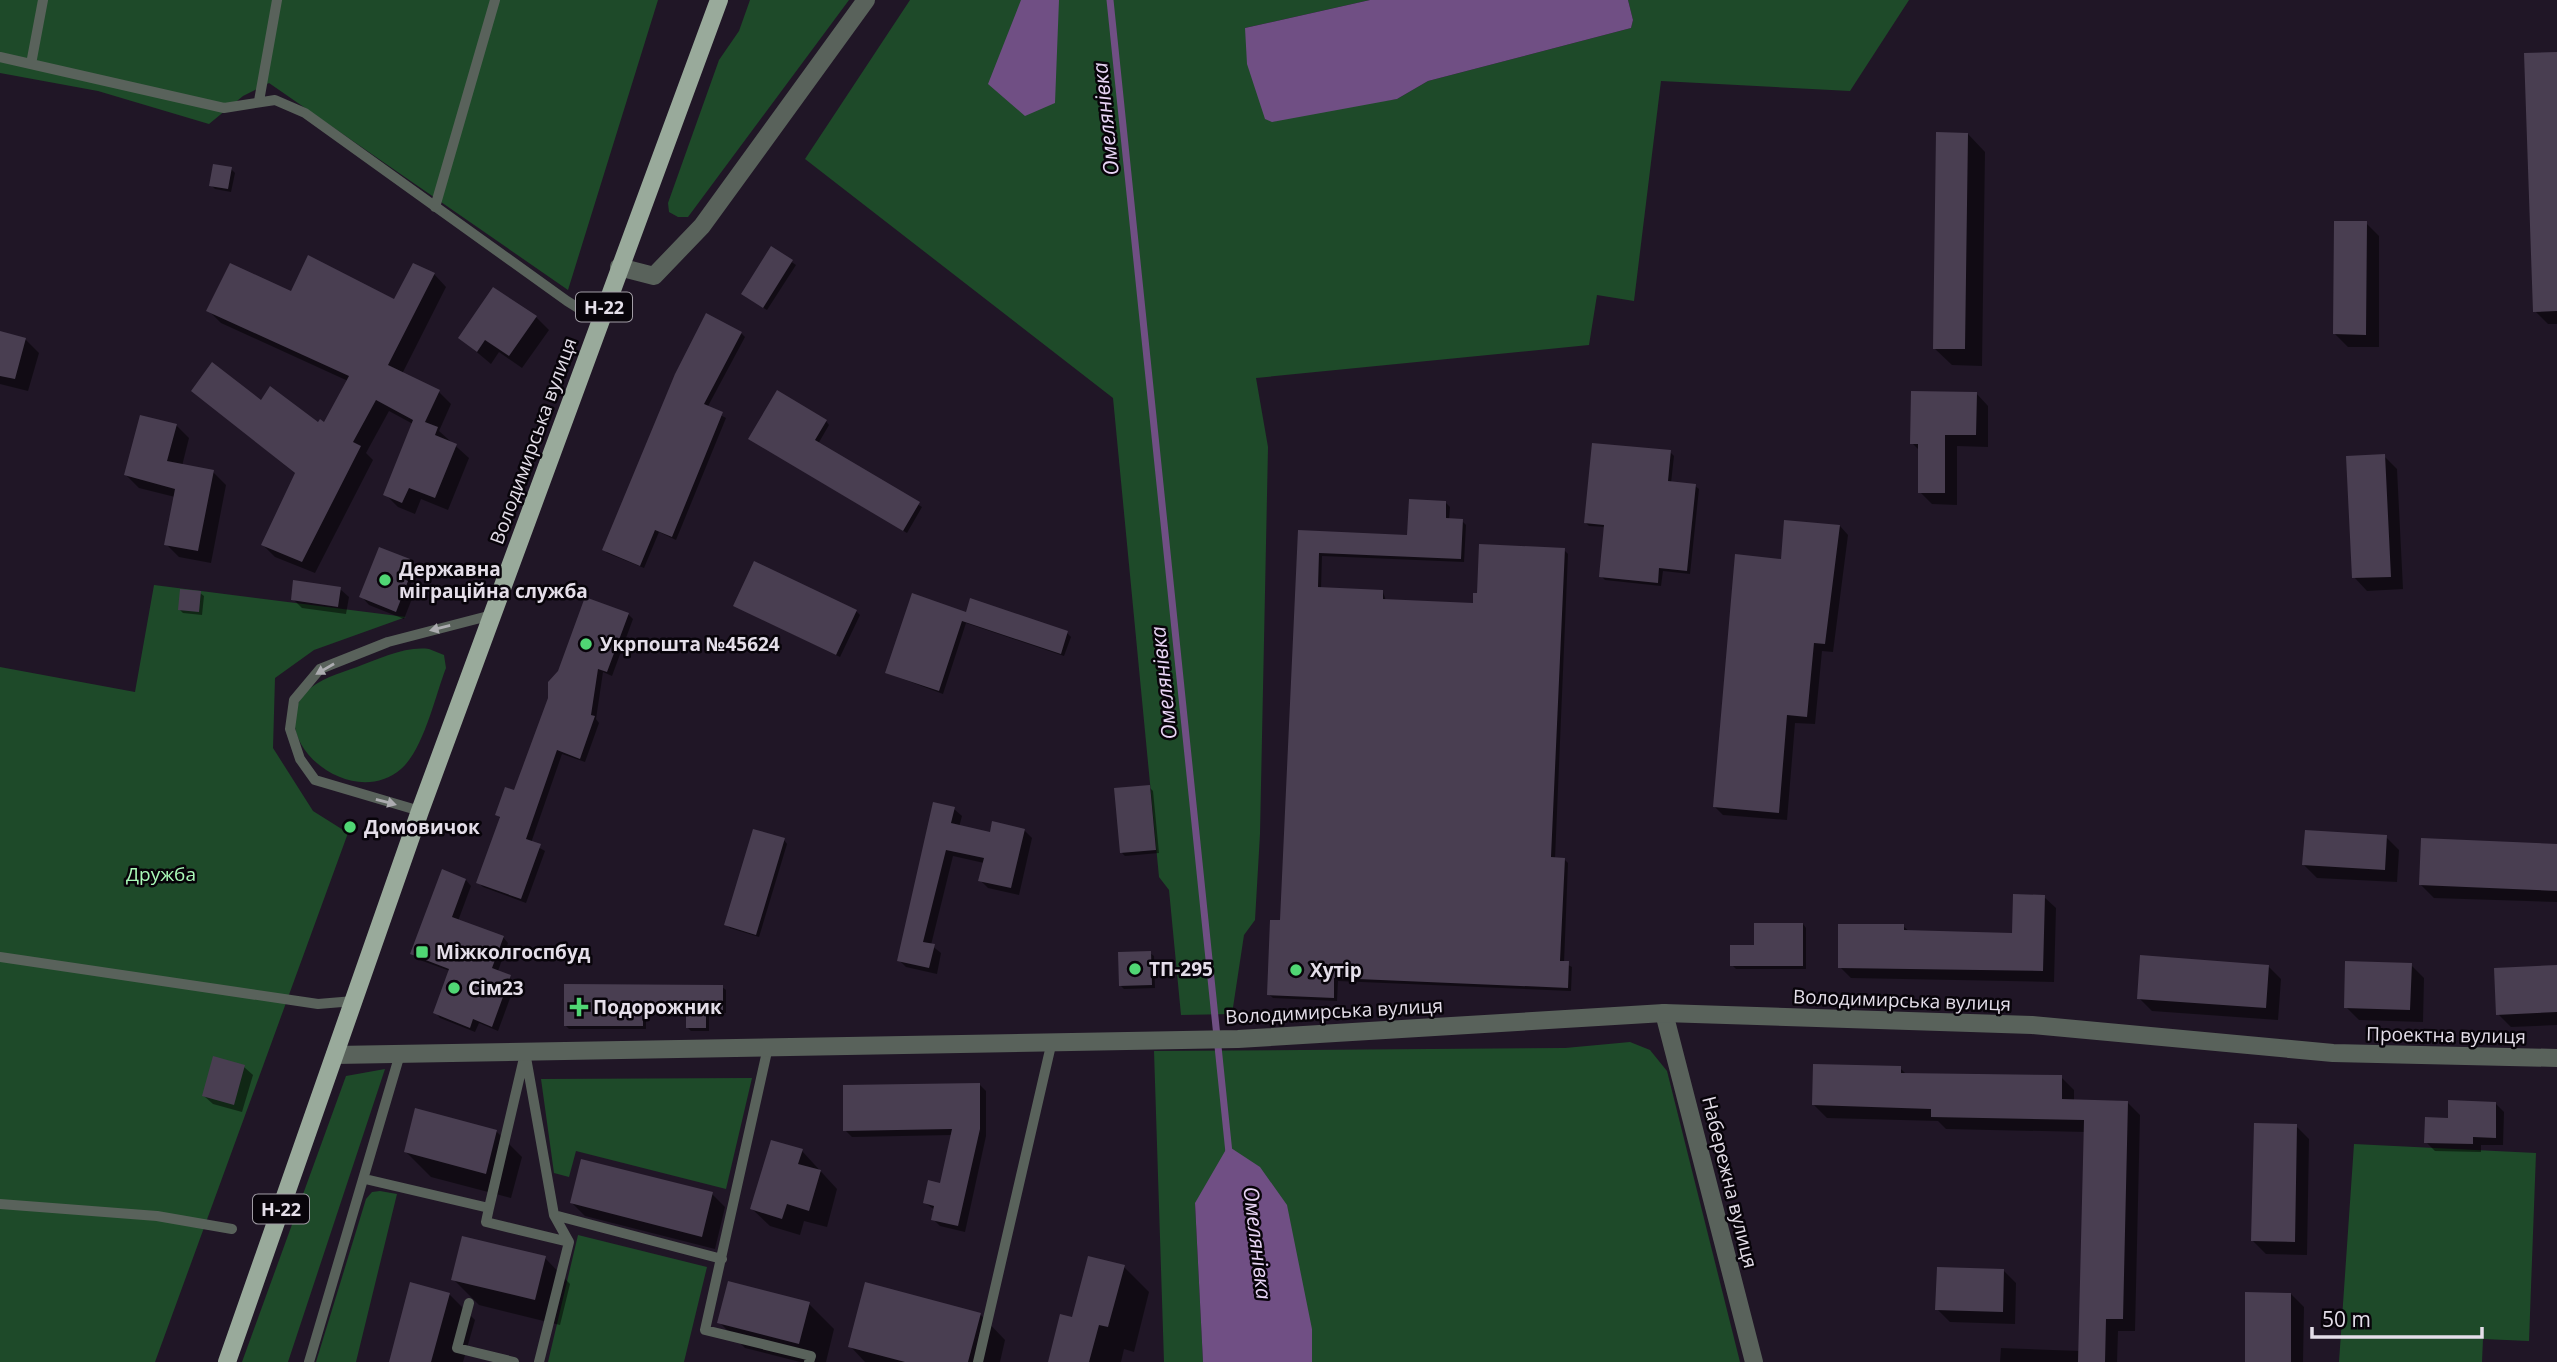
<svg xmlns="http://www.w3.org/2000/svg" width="2557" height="1362" viewBox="0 0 2557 1362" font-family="'Open Sans',sans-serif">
<rect width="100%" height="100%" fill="#201626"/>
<path fill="#1e4a29" d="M0 0H658L568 290 269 83 243 96 209 124 98 91 0 73Z
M750 0H849L688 217H678L669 212 668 203 719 60 739 31Z
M910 0H1370L1245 28 1368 103 1397 99 1428 81 1631 28 1633 20 1628 0H1909L1850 91 1661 81 1634 301 1597 295 1589 345 1256 378 1268 447 1260 834 1255 920 1244 935 1232 1014 1181 1015 1169 890 1159 877 1113 398 805 159Z
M154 585 406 617 314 650 275 678 273 748 313 811 348 833 155 1362H0V667L135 692Z
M429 649 444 655 446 668C435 696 424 749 401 769 351 812 264 740 305 693 318 679 340 673 357 667 379 659 405 646 429 649Z
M1630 1042 1650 1050 1667 1071 1740 1362H1312V1329L1195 1203 1203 1362H1164L1154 1051 1565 1048Z
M385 1069 288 1362H242L346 1076Z
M752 1078 726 1189 576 1151 569 1177 554 1173 541 1079Z
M2354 1144 2536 1153 2529 1341 2483 1339 2482 1362H2339Z
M380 1191 397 1194 356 1362H316L366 1199 372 1192Z
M578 1235 707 1267 684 1362H548Z"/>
<path fill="#704f84" d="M1021 0H1059L1055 103 1025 116 988 84Z
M1370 0H1628L1633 20 1631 28 1428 81 1397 99 1272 122 1265 119 1247 64 1245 28Z
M1228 1146 1260 1167 1287 1205 1312 1329V1362H1203L1195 1203Z"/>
<path fill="#0007" d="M2557 54V324H2548L2535 311Z
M1968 134 1985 152 1982 366 1952 365 1934 348Z
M231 169 235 173 231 192 215 189 211 185Z
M2366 223 2379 236V347H2348L2335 334Z
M771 248 796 265 767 310 746 297Z
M434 274 446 287 402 374 439 392 451 404 439 431 469 458 448 510 421 499 415 514 398 507 386 495 413 424 389 411 366 453 373 460 315 573 275 557 263 545 296 474 193 391 261 403 324 424 348 381 221 323 208 310 292 293 394 301Z
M494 289 536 317 549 330 522 368 499 352 491 364 460 338Z
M0 333 26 340 39 353 28 391 0 384Z
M741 333 745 337 707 408 726 418 676 540 659 532 644 568 607 553 604 549Z
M1976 393 1988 406V447L1957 446V505L1932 504 1920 492V451L1912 443Z
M826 421 829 425 818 444 922 507 907 533 750 439Z
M176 425 189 438 182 466 213 472 226 485 211 563 179 557 166 544 175 497 139 488 126 475Z
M1670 452 1674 456 1671 483 1695 486 1699 489 1690 574 1663 571 1661 586 1605 580 1601 576 1606 527 1589 526 1585 522Z
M2384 456 2397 469 2403 589 2367 591 2354 577Z
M1446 503 1450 507 1449 520 1462 521 1466 525 1464 562 1322 556 1321 589 1383 592 1386 601 1474 605 1564 550 1568 554 1555 859H1564L1568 863 1564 963 1572 967 1571 991 1338 981 1337 1001 1273 998 1269 994 1282 922 1299 532 1409 537Z
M1840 526 1848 535 1833 652 1822 651 1815 724 1795 723 1787 820 1723 815 1714 806 1782 561Z
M409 561 417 569 410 586 415 591 404 619 369 605 361 596Z
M340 589 349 597 346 614 302 608 293 599Z
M200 593 204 596 202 615 183 613 180 610Z
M971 601 1067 633 1071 637 1064 656 966 623 943 694 887 673 967 614Z
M735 606 856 611 860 615 840 657Z
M628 614 633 619 612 676 603 672 596 719 599 723 585 762 562 754 531 843 545 851 526 903 483 887 478 882 501 819 497 815 515 793Z
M1149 787 1153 791 1159 853 1125 856 1122 853Z
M954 809 962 816 959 827 991 834 1024 830 1032 838 1019 895 988 888 980 880 984 863 953 856 931 945 941 953 937 974 906 967 899 960Z
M2386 837 2399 850 2397 882 2317 878 2304 865Z
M784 840 787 844 759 937 730 928 726 924Z
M2557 845V902L2434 898 2420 884Z
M466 880 471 886 458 921 503 937 508 943 498 971 516 982 498 1031 479 1023 475 1032 440 1018 435 1012 450 971 417 959 412 954Z
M2044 897 2056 908 2054 982 1851 978 1840 967 1903 926 1910 932 2014 935Z
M1803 924 1806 928V969H1736L1732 965Z
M1150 953 1154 956 1155 988 1124 989 1121 986Z
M2411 965 2424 978 2423 1022 2359 1020 2346 1007Z
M2268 966 2281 979 2278 1020 2152 1011 2139 998Z
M2557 966V1025L2511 1027 2498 1014Z
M722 987 726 990V1013H709V1031H691L688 1028V1013H646V1029H569L565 1025Z
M244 1067 253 1075 242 1112 213 1104 204 1096Z
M1900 1068 1907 1075 2061 1077 2074 1090V1101L2127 1102 2140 1115 2135 1331H2118L2117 1362H2000L2001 1348 2080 1351 2086 1132 1946 1129 1938 1121 1827 1118 1814 1105Z
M979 1084 986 1091V1136L965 1232 940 1226 933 1219 935 1210 925 1203 941 1185 952 1135 852 1137 845 1130Z
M2496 1104 2504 1112 2503 1145H2481V1152L2435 1151 2426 1142 2449 1120Z
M2296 1126 2309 1139 2307 1255 2266 1254 2253 1241Z
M496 1131 522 1157 511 1198 431 1177 406 1152Z
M802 1151 837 1189 827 1227 804 1221 800 1235 770 1226 752 1209Z
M712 1194 725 1207 715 1249 585 1216 572 1203Z
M545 1258 570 1284 560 1325 479 1305 453 1279Z
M1124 1267 1149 1292 1134 1352 1124 1349 1121 1362H1049L1073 1319Z
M2003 1270 2016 1283 2015 1324 1950 1322 1937 1309Z
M449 1294 475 1320 463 1362H391Z
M2291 1294 2304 1307 2303 1362H2246Z
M809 1304 834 1329 826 1362H800L745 1348 719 1322Z
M980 1314 1005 1340 1000 1362H865L850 1346Z"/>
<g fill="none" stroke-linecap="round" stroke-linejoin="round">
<path stroke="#704f84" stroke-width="7" d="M1110 0 1229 1153"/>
</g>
<path fill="#493e51" d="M2557 52V311L2533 312 2524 53Z
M1936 132 1968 133 1965 349H1933Z
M213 164 232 167 228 189 209 186Z
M2334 221H2367L2366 335 2333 334Z
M771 246 793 260 763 308 741 294Z
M308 255 394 299 413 263 435 273 388 365 440 390 425 422 438 427 435 435 457 444 435 498 409 488 402 503 383 495 413 420 376 400 353 442 361 446 302 562 261 545 295 473 191 391 212 362 261 400 270 386 318 422 320 419 324 422 349 376 206 311 230 263 291 291Z
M493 287 537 316 509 356 485 340 477 352 458 338Z
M706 313 742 332 704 404 723 412 672 537 655 530 640 566 602 550 675 374Z
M0 331 26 338 15 379 0 376Z
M777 390 827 420 815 440 920 502 903 531 748 439Z
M1911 391 1977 392 1976 435H1945V493H1918V444H1910Z
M140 415 177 424 167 461 214 470 198 551 164 545 175 489 124 475Z
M1592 443 1671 450 1668 481 1696 484 1687 571 1659 568 1658 583 1599 577 1604 525 1584 523Z
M2385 454 2391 577 2352 578 2346 456Z
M1409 499 1446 501V518L1463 519 1461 559 1319 553 1318 587 1383 590V599L1473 603V593H1477L1479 544 1565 548 1551 857 1565 858 1560 961H1569L1568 988 1334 978V998L1267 995 1270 920H1280L1298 530 1407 535Z
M1784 520 1840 525 1825 644 1814 643 1807 717 1787 715 1779 813 1713 807 1735 554 1781 559Z
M379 547 410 559 402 578 408 581 396 612 359 597Z
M754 561 857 610 836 655 733 606Z
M293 580 341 587 338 607 291 600Z
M180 589 201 591 199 612 178 610Z
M912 593 966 612 970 598 1068 631 1061 654 962 621 939 691 885 673Z
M585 597 629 613 607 672 598 669 591 715 595 716 580 759 557 750 526 839 541 844 521 899 476 883 500 817 495 815 505 787 514 790 548 698V682L558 671Z
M1150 785 1156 850 1120 853 1114 788Z
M933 802 955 807 951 823 990 832 992 821 1025 829 1011 888 978 881 984 858 946 850 923 942 935 944 929 968 897 961Z
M753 829 785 838 756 935 724 925Z
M2305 830 2387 835 2385 870 2302 865Z
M2421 838 2557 844V891L2419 885Z
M442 869 466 879 452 917 504 936 492 968 511 975 492 1027 473 1019 470 1028 433 1013 449 969 410 954Z
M2013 894 2045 895 2043 971 1838 968V924H1904V930L2012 933Z
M1754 923H1803V966H1730V945H1754Z
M1151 951 1152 985 1119 986 1118 952Z
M2140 955 2269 965 2266 1008 2137 999Z
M2345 961 2412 963 2410 1010 2344 1008Z
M2557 965V1012L2496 1015 2494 968Z
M564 984 723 985V1010H706V1028H686V1010H643V1026H564Z
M213 1056 245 1065 234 1105 202 1096Z
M1813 1064 1901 1066V1073L2062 1075V1099L2128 1101 2123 1319H2106L2105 1362H2078L2084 1120 1931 1117V1109L1812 1105Z
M980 1083V1129L958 1226 931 1220 934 1206 923 1203 928 1180 940 1183 952 1129 843 1131V1085Z
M2448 1100 2496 1102V1138L2473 1137V1144L2424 1143 2425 1117 2448 1118Z
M415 1108 497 1130 486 1174 404 1152Z
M2254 1123 2297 1124 2295 1242 2251 1241Z
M771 1140 803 1149 798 1164 821 1170 809 1211 787 1204 782 1219 750 1209Z
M581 1159 713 1192 702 1237 570 1203Z
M462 1236 546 1256 535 1300 451 1280Z
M1088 1256 1125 1265 1108 1327 1099 1325 1089 1362H1048L1060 1314 1072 1317Z
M1937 1267 2004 1269 2003 1312 1935 1310Z
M728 1281 810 1302 799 1344 717 1323Z
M410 1282 450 1293 431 1362H389Z
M865 1282 981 1313 968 1362H905L848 1347Z
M2245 1292 2291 1293V1362H2245Z"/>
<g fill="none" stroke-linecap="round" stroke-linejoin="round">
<path stroke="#59625b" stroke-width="10" d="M0 57 224 108 275 100 305 113 567 301 599 321
M31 64 43 0
M259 101 277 0
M435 207 495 0
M420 811 315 780 300 759 290 729 294 700 320 669 388 642 492 615
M0 957 318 1004 354 1001
M768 1047 705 1330 811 1356 809 1362
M525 1052 554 1215 569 1242 539 1362
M365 1179 489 1208 524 1058
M0 1204 157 1216 232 1229
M489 1208 486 1222 569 1242
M554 1215 722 1259
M469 1303 457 1348 514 1362
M309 1362 400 1054
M978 1362 1052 1041"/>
<path stroke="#59625b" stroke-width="18" d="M619 267 654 276 702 226 866 0
M1664 1013 1754 1362"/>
<path stroke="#59625b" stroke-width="18" d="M335 1055 1238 1039 1664 1013 2032 1025 2333 1053 2557 1058"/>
<path stroke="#99aa9b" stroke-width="18" d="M227 1362 420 811 719 0"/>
</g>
<defs><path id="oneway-solid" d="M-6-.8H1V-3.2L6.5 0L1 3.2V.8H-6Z" transform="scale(1.75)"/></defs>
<g fill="#acacb0">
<use href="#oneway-solid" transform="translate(440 628) rotate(166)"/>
<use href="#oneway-solid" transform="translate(325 669) rotate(150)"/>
<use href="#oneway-solid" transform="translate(386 802) rotate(15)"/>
</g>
<g fill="#50d674" stroke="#08040a" stroke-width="2.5">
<circle cx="385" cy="580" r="7"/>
<circle cx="586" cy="644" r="7"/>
<circle cx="350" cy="827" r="7"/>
<rect x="415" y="945" width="14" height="14" rx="3.5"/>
<circle cx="1135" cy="969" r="7"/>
<circle cx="1296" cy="970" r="7"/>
<circle cx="454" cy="988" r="7"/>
<path d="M575.5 996.5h7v7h7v7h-7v7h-7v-7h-7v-7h7z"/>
</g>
<g text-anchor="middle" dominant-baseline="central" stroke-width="5" stroke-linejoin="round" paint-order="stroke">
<g fill="#08040a" stroke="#a29da6" stroke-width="2">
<rect x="576" y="292.5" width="56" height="29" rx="5"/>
<rect x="253" y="1194.5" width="56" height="29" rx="5"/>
</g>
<g font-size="18" font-weight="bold" fill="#e4dee9">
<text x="604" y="307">Н-22</text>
<text x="281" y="1209">Н-22</text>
</g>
<g font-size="19" fill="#e4dee9" stroke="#08040a">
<text transform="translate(533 441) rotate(-70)">Володимирська вулиця</text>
<text transform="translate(1902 1000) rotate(2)">Володимирська вулиця</text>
<text transform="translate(1334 1011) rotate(-3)">Володимирська вулиця</text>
<text transform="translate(2446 1035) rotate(1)">Проектна вулиця</text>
<text transform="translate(1730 1182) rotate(76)">Набережна вулиця</text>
</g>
<g font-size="19" font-weight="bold" fill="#e4dee9" stroke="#08040a" text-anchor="start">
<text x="399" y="569">Державна<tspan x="399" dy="22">міграційна служба</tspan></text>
<text x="600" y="644">Укрпошта №45624</text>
<text x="364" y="827">Домовичок</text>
<text x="436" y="952">Міжколгоспбуд</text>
<text x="1149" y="969">ТП-295</text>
<text x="1310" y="970">Хутір</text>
<text x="468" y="988">Сім23</text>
<text x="593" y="1007">Подорожник</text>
</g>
<g font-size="19" fill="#aafab8" stroke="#08040a">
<text x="161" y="874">Дружба</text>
</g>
<g font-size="21" font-style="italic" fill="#e8d5f5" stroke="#08040a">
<text transform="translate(1105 119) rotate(-96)">Омелянівка</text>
<text transform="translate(1163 683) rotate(-96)">Омелянівка</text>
<text transform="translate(1258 1243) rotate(83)">Омелянівка</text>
</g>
</g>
<path d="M2312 1327v10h170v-10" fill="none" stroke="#e4dee9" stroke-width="3.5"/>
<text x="2322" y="1327" font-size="21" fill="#e4dee9" stroke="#08040a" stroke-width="5" paint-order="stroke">50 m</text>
</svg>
